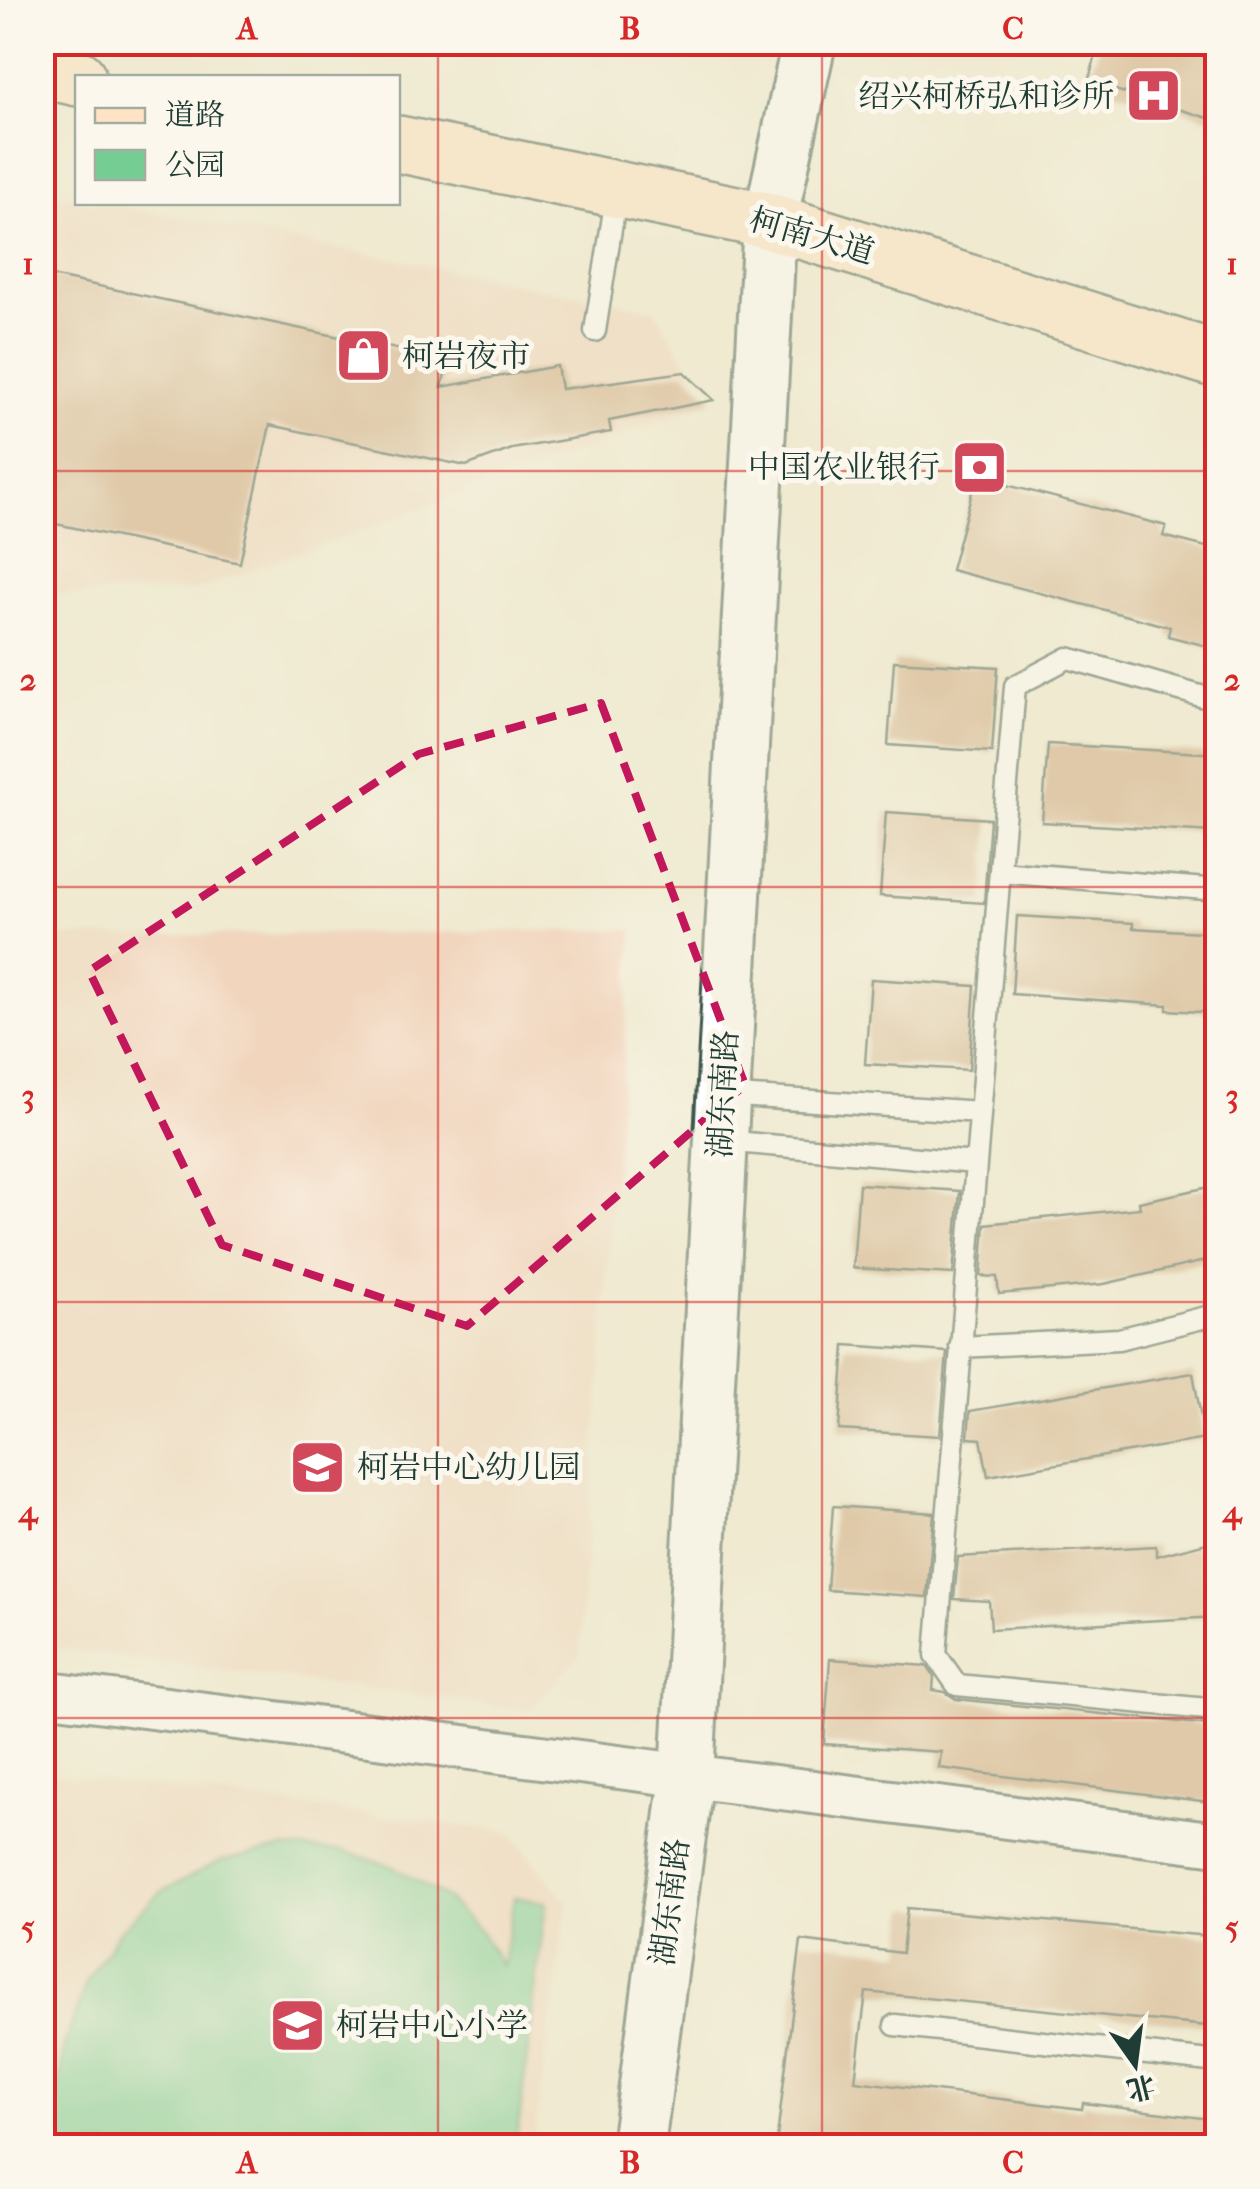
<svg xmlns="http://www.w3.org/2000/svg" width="1260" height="2189" viewBox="0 0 1260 2189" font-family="'IM FELL French Canon','Noto Serif SC',serif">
<rect width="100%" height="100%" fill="#fbf7ec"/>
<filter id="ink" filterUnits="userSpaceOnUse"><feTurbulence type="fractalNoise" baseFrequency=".01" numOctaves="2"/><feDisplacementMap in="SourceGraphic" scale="20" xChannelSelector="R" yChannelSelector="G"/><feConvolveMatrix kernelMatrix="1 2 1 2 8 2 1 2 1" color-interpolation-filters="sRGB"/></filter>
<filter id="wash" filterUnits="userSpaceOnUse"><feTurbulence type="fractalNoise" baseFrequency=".0048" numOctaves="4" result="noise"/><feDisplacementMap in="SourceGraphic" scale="40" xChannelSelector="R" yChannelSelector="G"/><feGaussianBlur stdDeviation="2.25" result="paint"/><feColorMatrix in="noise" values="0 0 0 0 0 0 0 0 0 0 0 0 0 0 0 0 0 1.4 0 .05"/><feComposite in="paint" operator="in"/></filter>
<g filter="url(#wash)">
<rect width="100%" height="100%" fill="#efead0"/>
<path fill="#f1d5bd" d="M42 191 77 198 78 202 102 203 654 310 711 402 195 591 43 595Z
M633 930 579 1656 529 1710 43 1647 42 1288 59 937Z
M43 1773 509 1832 568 1903 533 2146H43Z"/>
<path fill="#75cd94" stroke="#4a8564" stroke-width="2.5" d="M284 1848 342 1851 391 1866 445 1897 480 1931 502 1966 514 1897 546 1902 516 2146H51L64 2045 87 1980 119 1931 161 1892 220 1861Z"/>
<g id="blocks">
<path fill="#cca278" d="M1100 42H1218V121L1088 82Z
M42 274 448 360 442 387 557 366 561 389 684 372 714 400 609 421 611 432 512 449 466 466 270 425 240 563 42 521Z
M976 477 1166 526 1163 536 1218 550V649L1168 636 1170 627 951 570Z
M894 661 998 667 992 752 888 745Z
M1048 744 1218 754 1213 832 1042 822Z
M886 812 990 819 984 903 880 896Z
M1017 916 1133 923V928L1218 933V1013L1167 1010V1005L1012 994Z
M871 979 975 986 969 1070 865 1064Z
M859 1184 960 1191 953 1274 853 1268Z
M1218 1185V1258L1104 1284 999 1294 997 1277 981 1276 985 1224 1140 1208 1139 1202Z
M845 1345 947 1352 940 1436 839 1430Z
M1193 1373 1205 1439 988 1476 981 1439 968 1438 970 1411Z
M833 1506 934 1513 927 1597 827 1590Z
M1218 1540V1617L991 1629 989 1601 954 1599 958 1557 1156 1546V1556Z
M830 1659 927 1666 934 1676 933 1690 945 1692 956 1699 1218 1726V1803L939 1768 941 1752 824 1744Z
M907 1908 1218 1937V2027L866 1992 855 2081 1082 2109 1083 2103 1218 2120V2146H776L801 1940 902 1953Z"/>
</g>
</g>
<g filter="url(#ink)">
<use href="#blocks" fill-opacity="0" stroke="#3e574b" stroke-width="2.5"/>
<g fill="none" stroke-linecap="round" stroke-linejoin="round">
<defs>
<path id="service" d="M595 331 617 191
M1218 701 1068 658 1015 686 936 1655 957 1685 1218 1710
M1000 872 1218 890
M723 1095 980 1112
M723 1141 976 1163
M960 1347 1119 1339 1218 1314
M895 2025 1218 2062"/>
<path id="minor" d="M42 1693 1218 1844"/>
<path id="tertiary" d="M638 2146 687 1776 770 221 809 42"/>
<path id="secondary" d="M42 70 78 78
M398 144 770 221 1218 360"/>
</defs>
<use href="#service" stroke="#3e574b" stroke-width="25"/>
<use href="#minor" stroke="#3e574b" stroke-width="48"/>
<use href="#tertiary" stroke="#3e574b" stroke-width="58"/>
<use href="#secondary" stroke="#3e574b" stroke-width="60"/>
<use href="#service" stroke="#fff" stroke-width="20"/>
<use href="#minor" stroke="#fff" stroke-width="42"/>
<use href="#tertiary" stroke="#fff" stroke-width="52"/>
<use href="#secondary" stroke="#fee4c5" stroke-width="55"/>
</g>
</g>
<path d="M0 0H1260V2189H0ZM601 703 745 1085 467 1326 222 1245 89 971 419 754Z" fill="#efead0" fill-opacity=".55" fill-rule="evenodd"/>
<path fill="none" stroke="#c2185b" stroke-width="8" stroke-dasharray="20 12" stroke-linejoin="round" d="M601 703 745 1085 467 1326 222 1245 89 971 419 754Z"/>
<path fill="none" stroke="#d62828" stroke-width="2.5" stroke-opacity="0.55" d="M438 42V2146M822 42V2146M42 471H1218M42 887H1218M42 1302H1218M42 1718H1218"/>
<defs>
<symbol id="hospital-square" viewBox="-11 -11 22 22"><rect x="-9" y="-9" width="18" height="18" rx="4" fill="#d1495b" stroke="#fbf7ec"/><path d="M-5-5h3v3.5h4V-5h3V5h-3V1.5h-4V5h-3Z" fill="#fff"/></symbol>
<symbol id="shop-square" viewBox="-11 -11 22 22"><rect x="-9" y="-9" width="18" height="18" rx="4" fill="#d1495b" stroke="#fbf7ec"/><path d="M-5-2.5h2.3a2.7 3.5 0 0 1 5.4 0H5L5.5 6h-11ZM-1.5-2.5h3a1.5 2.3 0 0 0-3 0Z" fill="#fff"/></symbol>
<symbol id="bank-square" viewBox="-11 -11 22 22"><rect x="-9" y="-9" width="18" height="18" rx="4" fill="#d1495b" stroke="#fbf7ec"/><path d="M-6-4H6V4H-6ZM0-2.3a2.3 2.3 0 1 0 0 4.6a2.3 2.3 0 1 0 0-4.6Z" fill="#fff"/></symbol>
<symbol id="school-square" viewBox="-11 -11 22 22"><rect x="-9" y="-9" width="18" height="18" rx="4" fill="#d1495b" stroke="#fbf7ec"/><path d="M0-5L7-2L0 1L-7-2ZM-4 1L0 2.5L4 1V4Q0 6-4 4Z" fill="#fff"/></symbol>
</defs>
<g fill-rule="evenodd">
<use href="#hospital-square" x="1122" y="64" width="63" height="63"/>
<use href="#shop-square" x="332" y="324" width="63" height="63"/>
<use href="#bank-square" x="948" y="436" width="63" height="63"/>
<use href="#school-square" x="286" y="1436" width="63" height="63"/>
<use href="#school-square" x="266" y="1994" width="63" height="63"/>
</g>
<g text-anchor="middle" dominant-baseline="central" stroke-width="10" stroke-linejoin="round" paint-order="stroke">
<g font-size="32" fill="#1f3d34" stroke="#fbf7ec" text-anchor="start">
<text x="1114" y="96" text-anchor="end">绍兴柯桥弘和诊所</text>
<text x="402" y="356">柯岩夜市</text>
<text x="940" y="467" text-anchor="end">中国农业银行</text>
<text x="357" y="1467">柯岩中心幼儿园</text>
<text x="336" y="2025">柯岩中心小学</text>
</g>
<g font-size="32" fill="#1f3d34" stroke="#fbf7ec">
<text transform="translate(812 236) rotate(16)">柯南大道</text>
<text transform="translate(723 1094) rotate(-87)">湖东南路</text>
<text transform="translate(670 1902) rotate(-83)">湖东南路</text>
</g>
</g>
<rect width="1260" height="2189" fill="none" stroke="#fbf7ec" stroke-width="110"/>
<rect x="75" y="75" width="325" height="130" fill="#fbf7ec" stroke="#a3ada2" stroke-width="2.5"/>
<rect x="95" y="108" width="50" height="15" fill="#fee4c5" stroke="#a3ada2" stroke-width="2.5"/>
<text x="165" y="125" font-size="30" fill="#1f3d34">道路</text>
<rect x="95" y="150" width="50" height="30" fill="#75cd94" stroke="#a3ada2" stroke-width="2.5"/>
<text x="165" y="175" font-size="30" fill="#1f3d34">公园</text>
<g transform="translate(1135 2064) rotate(166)" stroke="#fbf7ec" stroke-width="8" paint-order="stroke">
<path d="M0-8L18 38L0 25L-18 38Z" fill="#1f3d34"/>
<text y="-15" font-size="28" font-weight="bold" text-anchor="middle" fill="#1f3d34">北</text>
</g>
<rect x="55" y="55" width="1150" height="2079" fill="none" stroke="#d62828" stroke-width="4"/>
<g font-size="32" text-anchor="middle" font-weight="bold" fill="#d62828">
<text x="247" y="39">A</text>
<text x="630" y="39">B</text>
<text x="1013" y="39">C</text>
<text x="28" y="274">1</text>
<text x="1232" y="274">1</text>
<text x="28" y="690">2</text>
<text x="1232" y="690">2</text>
<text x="28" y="1106">3</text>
<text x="1232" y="1106">3</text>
<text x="28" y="1522">4</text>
<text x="1232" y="1522">4</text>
<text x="28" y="1937">5</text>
<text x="1232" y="1937">5</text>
<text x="247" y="2173">A</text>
<text x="630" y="2173">B</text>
<text x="1013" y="2173">C</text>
</g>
</svg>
